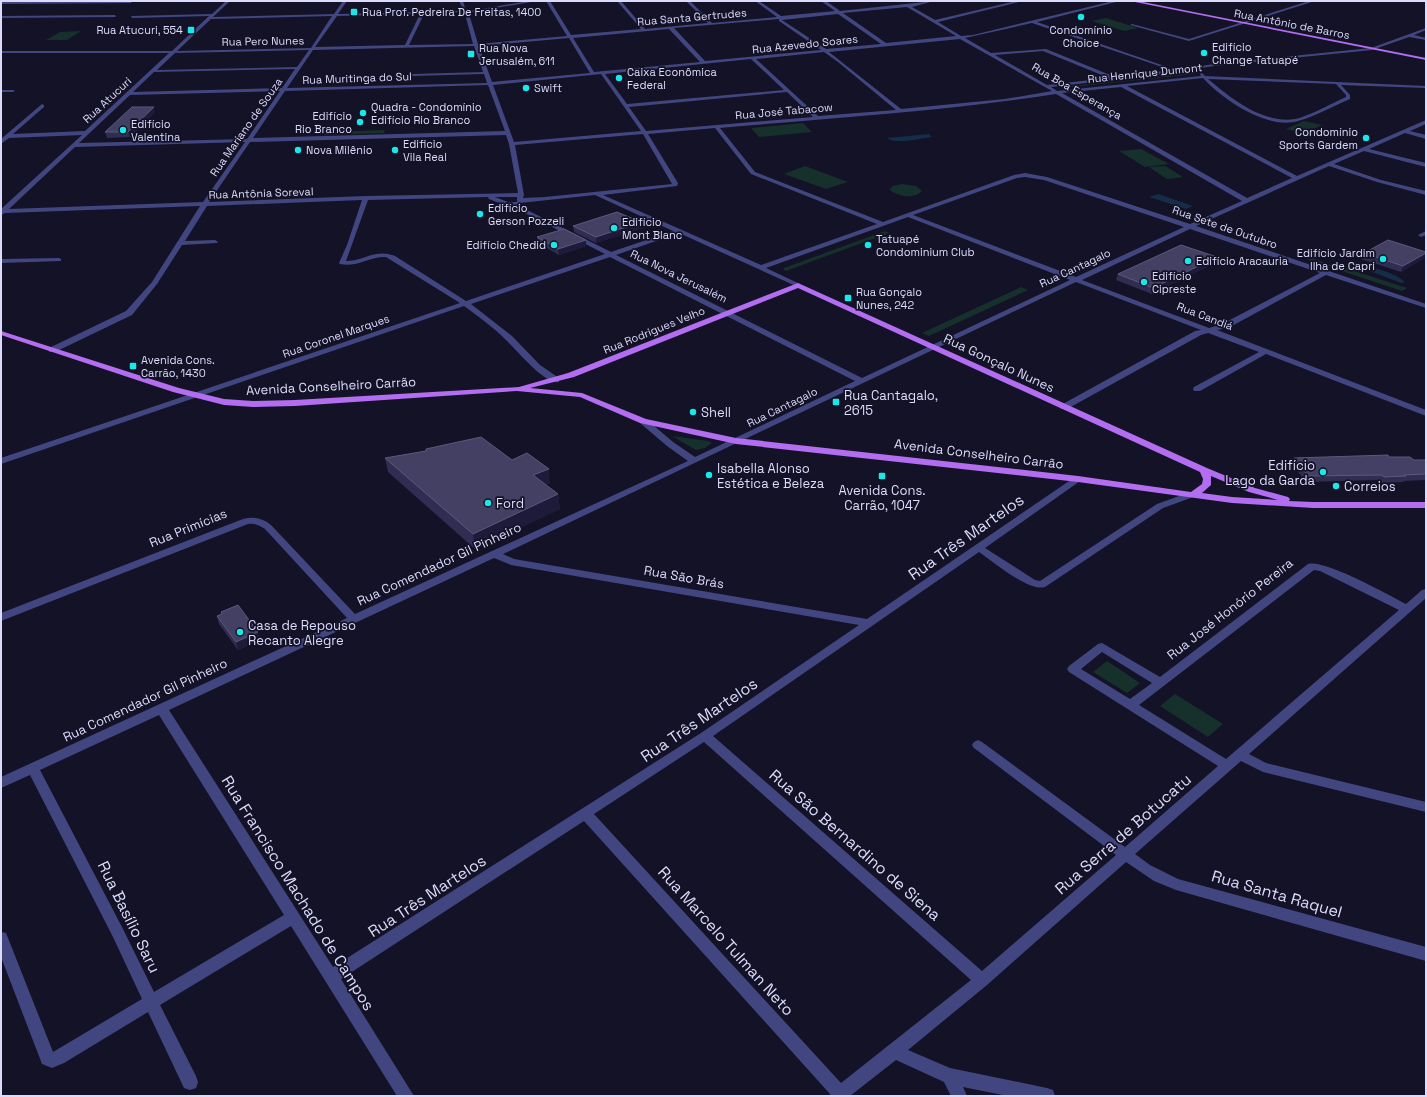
<svg xmlns="http://www.w3.org/2000/svg" width="1427" height="1097" viewBox="0 0 1427 1097" font-family="'Space Grotesk',sans-serif">
<rect width="100%" height="100%" fill="#141226"/>
<path fill="#16302c" d="M1106 18 1138 28 1124 31 1092 21Z
M81 31 67 40H46L60 32Z
M1194 71 1195 74 1063 88 1061 87 1152 78Z
M1304 121 1322 125 1304 133 1286 129Z
M803 123 812 132 759 137 751 128Z
M385 130 384 133 324 135 326 132Z
M1141 149 1169 164 1145 167 1119 151Z
M805 166 848 182 826 189 784 174Z
M1165 166 1183 177 1167 179 1149 167Z
M902 184 916 186 922 191C915 199 900 197 891 191L890 189 893 186Z
M885 231 889 233 786 271 784 270V268Z
M1312 258 1334 266 1336 265 1407 288 1402 291 1308 260Z
M1021 287 1028 290 929 336 922 333Z
M672 436 708 441 712 443 705 448 696 450Z
M1107 661 1140 683 1127 693 1093 672Z
M1175 694 1223 724 1208 737 1160 706Z"/>
<path fill="#142d48" d="M929 134 932 137C922 138 896 145 887 138Z
M1158 194 1193 206 1186 209 1149 197Z
M1365 267C1377 267 1396 274 1405 282L1401 283 1362 268Z"/>
<g fill="none" stroke-linecap="round" stroke-linejoin="round">
<path fill="#424680" fill-rule="evenodd" d="M132 1 131 3 1 4V2Z
M226 1H230L213 17 334 14 343 1H347L338 14 457 11 459 12 424 14 409 45 473 44 465 14 467 13 469 14 478 44 567 36 546 1H550L571 35 641 29 617 1H621L645 29 708 23 686 1H690L712 23 777 17 755 1H759L781 16 835 11 821 1H826L840 11 934 1 912 7 935 20 1016 1H1023L938 22 961 36 973 35 1113 1H1120L1037 22 1176 70 1214 64 1371 48 1426 28V30L1414 35 1426 38V40L1409 37 1372 50 1214 66 1156 75 1051 87 1057 91 1201 76 1200 74 1202 73 1205 76 1426 86V88L1341 85 1350 95V99C1333 106 1316 116 1298 121 1268 130 1223 100 1203 78L1127 86 1297 176 1426 120V124L1410 131 1426 135V139L1405 133 1369 149 1426 163V167L1364 151 1334 164 1381 180 1426 191V195L1377 182 1329 166 1196 226 1426 304V308L1326 275 1228 328 1217 330 1426 410V416L1266 354 1200 391H1194L1193 389 1194 387 1259 352 1208 333 1201 335 1067 409H1061L1060 407 1061 405 1195 331 1201 330 1076 282 503 554 514 559 867 619 1075 477H1081L1083 479 985 548 1035 580 1040 581 1157 504 1190 492H1196L1198 494 1196 496 1163 508 1045 587C1029 592 992 561 979 552L713 736 982 971 1116 855 974 748 972 745 974 742 978 740 982 742 1125 847 1218 766 1069 672 1067 669 1069 666 1098 644 1102 643 1160 677 1308 564C1325 559 1388 595 1406 604L1422 590 1426 589V598L1249 754 1266 763 1426 802V812L1263 772 1241 761 1135 854 1150 865 1178 879 1426 947V961L1176 890 1154 881 1126 862 987 985 908 1050 950 1068 1047 1088 1053 1090 1055 1096H1008L963 1087 967 1096H951L944 1082 896 1060 850 1096H829L830 1094 584 821 341 979 414 1096H397L291 926 160 1005 196 1076 198 1082 196 1088 190 1090 184 1088 148 1012 64 1063 52 1068 42 1064 1 957V932L6 933 8 938 53 1052 142 999 113 937 30 775 1 788V777L347 618 265 529C259 525 255 523 248 524L1 621V613L243 519C253 516 263 518 271 525L355 614 688 461 667 446 640 423 639 421 640 419H646L673 442 695 457 855 381 610 257 471 304 512 336 540 365 559 378V382C545 385 516 349 506 340 493 327 479 317 464 306L1 464V458L460 303 386 257C370 256 356 268 340 264L339 263 347 245 362 200 207 206 185 241 215 240 218 242 217 243 182 245 157 284 132 315 55 352H49V348L126 311 152 282 200 206 5 213 1 215V209L82 135 9 138 1 144V139L42 104 44 105V107L13 134 85 131 169 53H1V51H172L209 16 132 18 131 16 212 14ZM907 7 956 36 886 43 843 13ZM420 14 405 45 315 47 337 16ZM838 14 881 44 826 49 782 20ZM332 16 311 48 177 51 211 19ZM779 19V21L821 50 705 61 674 28ZM1032 23 1171 70 1115 77 1046 49 991 53 965 38ZM669 29 700 62 594 72 573 38ZM569 38 590 73 492 82 479 46ZM960 39 1052 91 1005 99 901 109 829 52ZM474 46 483 72 412 74 410 75 412 76 484 74 487 83 287 88 313 50ZM309 50 297 67 157 70 175 53ZM1043 51 1109 78 1047 85 995 55ZM824 52 838 62 896 110 818 116 756 59ZM751 59 784 90 627 104 605 74ZM295 69 282 88 133 92 154 72ZM601 74 641 131 514 142 493 85ZM1208 79 1336 84 1346 95V97C1333 103 1307 117 1295 119 1262 124 1231 98 1208 79ZM488 85 505 131 253 138 285 91ZM1121 87 1292 178 1247 198 1062 93ZM280 91 247 139 79 143 130 95ZM787 92 813 117 646 131 629 107ZM1056 94 1242 201 1190 224 1047 177 1025 173 1014 175 883 222 755 172 720 128C832 118 945 111 1056 94ZM715 128 751 174 877 224 761 265 603 195 677 186 678 183 648 134ZM643 134 672 184 545 197 523 198 524 195 515 145ZM506 135 509 144 518 193 366 196 209 202 250 142ZM245 142 203 202 9 209 75 147ZM1025 177 1044 180 1184 227 1076 277 913 215 1017 178ZM595 195 673 231 611 252 523 208 520 203ZM488 197 489 199 507 206H516L519 210 605 254 466 301 395 256C375 248 365 261 346 261L368 200ZM495 197H517V202H508ZM908 217 1070 280 862 378 616 255 679 233 798 287 800 286V284L766 268ZM1190 229 1320 273 1222 324 1209 328 1082 280ZM494 558 511 565 859 625 701 733 333 967 169 710ZM1314 570 1320 571 1399 610 1226 759 1139 705ZM1102 652 1152 683 1130 699 1081 669ZM159 715 284 915 154 992 123 929 40 770ZM704 742 971 980 841 1083 594 814Z
M459 1H463L466 11H464Z
M528 1H537L472 12 470 11Z
M1309 1H1315L1189 41 1130 25 1132 24 1189 39Z
M115 15 116 17 1 18V16Z
M1 90H13L15 91 13 92H1Z
M1426 231V235L1421 237 1418 235Z
M59 258 61 259V261L1 263V259Z"/>
<path fill="#b36df0" fill-rule="evenodd" d="M1130 1H1138L1426 58V60Z
M798 283 1207 468 1255 488 1288 497 1290 499 1289 501 1313 502H1426V508H1313L1232 503 1078 482 736 444 640 423 580 397 517 391 295 406 253 407 224 405 173 392 1 335V331L179 388 224 399 253 401 295 400 519 387 568 373ZM798 288 1200 472 1203 479 1202 484 1191 492 1078 476 736 438 646 419 582 393 530 388 574 377ZM1211 476 1249 492 1278 500 1232 497 1202 493 1211 485Z"/>
</g>
<path fill="#312d52" d="M155 112 130 137 107 138 105 132Z
M641 222 642 228 596 243 574 232 573 226Z
M537 237 586 246 559 255 538 243Z
M1426 252 1424 258 1401 272 1361 259 1364 253Z
M1217 257 1215 263 1152 294 1116 280 1118 274Z
M426 451 512 460 550 483 545 485 558 494 560 509 475 549 388 472 385 458Z
M1389 457 1414 460H1426V480L1404 481 1403 482 1381 483 1379 480 1306 482 1292 464 1294 458Z
M217 616 261 640 238 650 219 624Z"/>
<path fill="#1e1a39" d="M154 107 155 112 130 137 128 132Z
M641 222 642 228 596 243V237Z
M586 240V246L559 255 558 249Z
M1426 253 1424 258 1401 272 1403 266Z
M1217 257 1215 263 1152 294 1153 288Z
M549 469 550 483 534 489 533 475Z
M558 494 560 509 475 549 473 534Z
M258 632 261 640 238 650 236 642Z"/>
<path fill="#434064" stroke="#5b587c" d="M132 107H154L128 132H105Z
M617 212 641 222 596 237 573 226Z
M564 229 586 240 558 249 537 237Z
M1388 240 1426 252V253L1403 266 1364 253Z
M1181 245 1217 257 1153 288 1118 274Z
M481 437 512 460 527 453 549 469 533 475 558 494 473 534 385 458 426 451V449Z
M1388 455 1389 457H1410L1414 460H1426V474L1404 475 1406 476 1384 477 1382 475 1308 476 1294 458Z
M238 605 258 632 236 642 217 616 222 614 221 612Z"/>
<g fill="#1ae7e8" stroke="#141226" stroke-width="1.5">
<rect x="350" y="8" width="8" height="8" rx="2"/>
<circle cx="1081" cy="17" r="4"/>
<rect x="187" y="26" width="8" height="8" rx="2"/>
<circle cx="1204" cy="53" r="4"/>
<rect x="467" y="50" width="8" height="8" rx="2"/>
<circle cx="619" cy="78" r="4"/>
<circle cx="526" cy="88" r="4"/>
<circle cx="363" cy="113" r="4"/>
<circle cx="360" cy="122" r="4"/>
<circle cx="123" cy="130" r="4"/>
<circle cx="1366" cy="138" r="4"/>
<circle cx="298" cy="150" r="4"/>
<circle cx="395" cy="150" r="4"/>
<circle cx="480" cy="214" r="4"/>
<circle cx="614" cy="228" r="4"/>
<circle cx="554" cy="245" r="4"/>
<circle cx="868" cy="245" r="4"/>
<circle cx="1383" cy="259" r="4"/>
<circle cx="1188" cy="261" r="4"/>
<circle cx="1144" cy="282" r="4"/>
<rect x="844" y="294" width="8" height="8" rx="2"/>
<rect x="129" y="362" width="8" height="8" rx="2"/>
<rect x="832" y="398" width="8" height="8" rx="2"/>
<circle cx="693" cy="412" r="4"/>
<circle cx="1323" cy="472" r="4"/>
<circle cx="709" cy="475" r="4"/>
<rect x="878" y="472" width="8" height="8" rx="2"/>
<circle cx="1336" cy="486" r="4"/>
<circle cx="488" cy="503" r="4"/>
<circle cx="240" cy="632" r="4"/>
</g>
<g text-anchor="middle" dominant-baseline="central" stroke-width="3.5" stroke-linejoin="round" paint-order="stroke">
<g font-size="11" fill="#dcdbfb" stroke="#141226" text-anchor="start">
<text x="362" y="12">Rua Prof. Pedreira De Freitas, 1400</text>
<text x="183" y="30" text-anchor="end">Rua Atucuri, 554</text>
<text x="1081" y="30" text-anchor="middle">Condomínio<tspan x="1081" dy="13">Choice</tspan></text>
<text x="1212" y="47">Edifício<tspan x="1212" dy="13">Change Tatuapé</tspan></text>
<text x="479" y="48">Rua Nova<tspan x="479" dy="13">Jerusalém, 611</tspan></text>
<text x="627" y="72">Caixa Econômica<tspan x="627" dy="13">Federal</tspan></text>
<text x="534" y="88">Swift</text>
<text x="371" y="107">Quadra - Condomínio<tspan x="371" dy="13">Edifício Rio Branco</tspan></text>
<text x="352" y="116" text-anchor="end">Edifício<tspan x="352" dy="13">Rio Branco</tspan></text>
<text x="131" y="124">Edifício<tspan x="131" dy="13">Valentina</tspan></text>
<text x="1358" y="132" text-anchor="end">Condomínio<tspan x="1358" dy="13">Sports Gardem</tspan></text>
<text x="403" y="144">Edificio<tspan x="403" dy="13">Vila Real</tspan></text>
<text x="306" y="150">Nova Milênio</text>
<text x="488" y="208">Edifício<tspan x="488" dy="13">Gerson Pozzeli</tspan></text>
<text x="622" y="222">Edifício<tspan x="622" dy="13">Mont Blanc</tspan></text>
<text x="876" y="239">Tatuapé<tspan x="876" dy="13">Condominium Club</tspan></text>
<text x="546" y="245" text-anchor="end">Edifício Chedid</text>
<text x="1375" y="253" text-anchor="end">Edifício Jardim<tspan x="1375" dy="13">Ilha de Capri</tspan></text>
<text x="1196" y="261">Edifício Aracauria</text>
<text x="1152" y="276">Edifício<tspan x="1152" dy="13">Cipreste</tspan></text>
<text x="856" y="292">Rua Gonçalo<tspan x="856" dy="13">Nunes, 242</tspan></text>
<text x="141" y="360">Avenida Cons.<tspan x="141" dy="13">Carrão, 1430</tspan></text>
</g>
<g font-size="11" fill="#dcdbfb" stroke="#141226">
<text transform="translate(692 17) rotate(-5)">Rua Santa Gertrudes</text>
<text transform="translate(1292 24) rotate(11)">Rua Antônio de Barros</text>
<text transform="translate(263 41) rotate(-1)">Rua Pero Nunes</text>
<text transform="translate(805 44) rotate(-6)">Rua Azevedo Soares</text>
<text transform="translate(1145 73) rotate(-6)">Rua Henrique Dumont</text>
<text transform="translate(357 78) rotate(-2)">Rua Muritinga do Sul</text>
<text transform="translate(1077 91) rotate(30)">Rua Boa Esperança</text>
<text transform="translate(107 100) rotate(-43)">Rua Atucuri</text>
<text transform="translate(784 111) rotate(-5)">Rua José Tabacow</text>
<text transform="translate(246 127) rotate(-55)">Rua Mariano de Souza</text>
<text transform="translate(261 193) rotate(-2)">Rua Antônia Soreval</text>
<text transform="translate(1225 227) rotate(19)">Rua Sete de Outubro</text>
<text transform="translate(1075 268) rotate(-25)">Rua Cantagalo</text>
<text transform="translate(679 276) rotate(26)">Rua Nova Jerusalém</text>
<text transform="translate(1205 316) rotate(21)">Rua Candiá</text>
<text transform="translate(654 330) rotate(-22)">Rua Rodrigues Velho</text>
<text transform="translate(336 336) rotate(-19)">Rua Coronel Marques</text>
<text transform="translate(782 407) rotate(-26)">Rua Cantagalo</text>
</g>
<g font-size="13" fill="#dcdbfb" stroke="#141226">
<text transform="translate(999 363) rotate(25)">Rua Gonçalo Nunes</text>
<text transform="translate(331 386) rotate(-3)">Avenida Conselheiro Carrão</text>
<text transform="translate(979 454) rotate(7)">Avenida Conselheiro Carrão</text>
<text transform="translate(188 528) rotate(-22)">Rua Primícias</text>
<text transform="translate(439 564) rotate(-25)">Rua Comendador Gil Pinheiro</text>
<text transform="translate(684 577) rotate(10)">Rua São Brás</text>
<text transform="translate(1230 609) rotate(-38)">Rua José Honório Pereira</text>
<text transform="translate(145 700) rotate(-25)">Rua Comendador Gil Pinheiro</text>
</g>
<g font-size="13" fill="#dcdbfb" stroke="#141226" text-anchor="start">
<text x="844" y="395">Rua Cantagalo,<tspan x="844" dy="15">2615</tspan></text>
<text x="701" y="412">Shell</text>
<text x="1315" y="465" text-anchor="end">Edifício<tspan x="1315" dy="15">Lago da Garda</tspan></text>
<text x="717" y="468">Isabella Alonso<tspan x="717" dy="15">Estética e Beleza</tspan></text>
<text x="1344" y="486">Correios</text>
<text x="882" y="490" text-anchor="middle">Avenida Cons.<tspan x="882" dy="15">Carrão, 1047</tspan></text>
<text x="496" y="503">Ford</text>
<text x="248" y="625">Casa de Repouso<tspan x="248" dy="15">Recanto Alegre</tspan></text>
</g>
<g font-size="16" fill="#dcdbfb" stroke="#141226">
<text transform="translate(966 537) rotate(-35)">Rua Três Martelos</text>
<text transform="translate(699 720) rotate(-34)">Rua Três Martelos</text>
<text transform="translate(1123 834) rotate(-41)">Rua Serra de Botucatu</text>
<text transform="translate(855 845) rotate(41)">Rua São Bernardino de Siena</text>
<text transform="translate(298 893) rotate(58)">Rua Francisco Machado de Campos</text>
<text transform="translate(1277 894) rotate(16)">Rua Santa Raquel</text>
<text transform="translate(427 896) rotate(-33)">Rua Três Martelos</text>
<text transform="translate(129 917) rotate(64)">Rua Basílio Saru</text>
<text transform="translate(726 941) rotate(48)">Rua Marcelo Tulman Neto</text>
</g>
</g>
<rect width="1427" height="1097" fill="none" stroke="#dcdbfb" stroke-width="4"/>
</svg>
